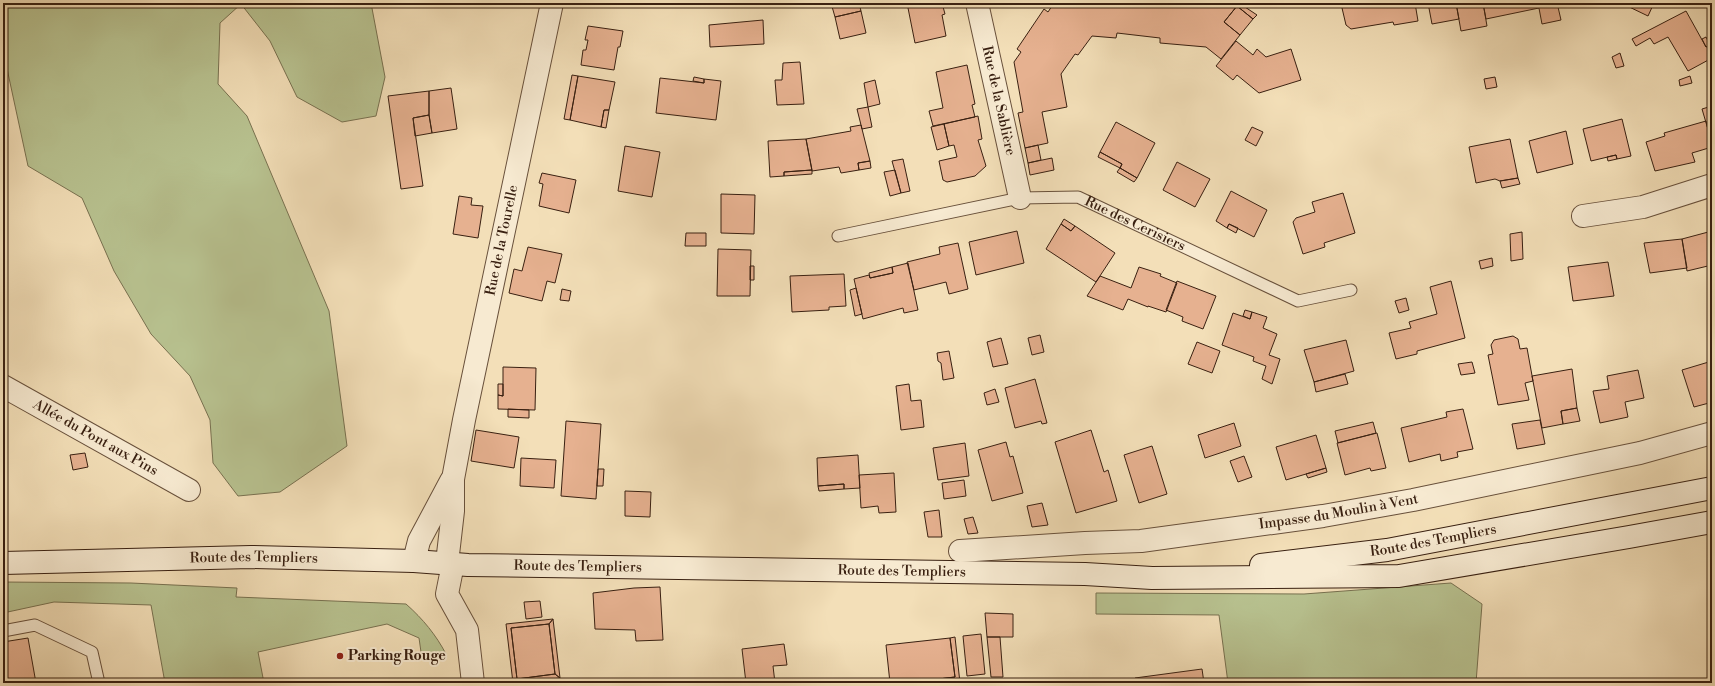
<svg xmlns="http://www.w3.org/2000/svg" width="1715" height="686" viewBox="0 0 1715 686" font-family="'Libre Bodoni',serif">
<rect width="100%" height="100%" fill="#f3dfb8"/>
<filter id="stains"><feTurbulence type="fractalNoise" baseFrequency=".005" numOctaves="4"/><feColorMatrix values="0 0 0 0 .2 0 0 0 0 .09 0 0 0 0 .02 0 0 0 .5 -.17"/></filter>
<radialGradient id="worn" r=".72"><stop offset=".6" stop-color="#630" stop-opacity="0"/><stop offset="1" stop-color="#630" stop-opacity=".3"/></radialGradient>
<path fill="#b8c290" stroke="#787150" d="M3 3H371L385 77 376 116 342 122 297 97 270 41 241 4 220 23 218 84 247 116 329 311 347 446 280 492 238 496 213 463 210 420 190 376 151 334 114 271 82 198 28 166 3 50Z
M3 582 131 583 237 588 236 597 406 604C423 619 436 635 446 654L422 659 419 638 387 624 258 652 264 683H165L151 605 54 602 3 613Z
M1451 583 1482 604 1476 683H1228L1219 615 1096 614V593L1304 594Z"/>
<path fill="#e6b190" stroke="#392011" d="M831 3H859L861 11 835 17Z
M907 3H942L945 14 942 15 946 36 915 43Z
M1054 3H1174L1208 7 1209 3H1232L1237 6 1224 22 1240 35 1221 59 1206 47 1160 43V38L1117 33 1116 38 1092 36 1078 55 1075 54 1061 74 1067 107 1042 112 1048 143 1025 148 1018 113 1023 112 1014 62 1021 52 1017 49 1044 9 1048 12Z
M1239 3 1257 15 1253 19 1237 6Z
M1346 3H1415L1418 21 1394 25 1393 22 1351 29 1346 25 1342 8Z
M1428 3H1456L1459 19 1432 24Z
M1456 3H1483L1487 26 1461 31Z
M1483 3H1538L1539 8 1486 19Z
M1538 3H1575L1558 7 1561 20 1542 24Z
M1621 3H1654L1648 16Z
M1237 6 1253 19 1240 35 1224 22Z
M861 11 866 33 840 39 835 17Z
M1686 11 1706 47 1710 45 1712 48V58L1688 71 1668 37 1654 44 1650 38 1636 46 1632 39Z
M763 20 764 44 710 47 709 25Z
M588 26 623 31 620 47H618L614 70 581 65 583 50H586L588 40H585Z
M1706 37 1710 45 1706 47 1702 39Z
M1236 41 1253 55 1257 49 1266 57 1291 49 1301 80 1259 93 1237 75 1233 80 1216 66Z
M1620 53 1624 66 1616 68 1612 57Z
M800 62 804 104 777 105 775 80H782L783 63Z
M967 65 975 104 972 105 975 117 933 126 929 111 943 108 936 72Z
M572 75 578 76 570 120 564 119Z
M578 76 615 82 609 110H604L601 127 570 120Z
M1690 76 1692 83 1680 86 1679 80Z
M694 77 704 79V83L693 81Z
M1495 77 1497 87 1486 89 1484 79Z
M660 78 704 83V79L721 81 716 120 656 113Z
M875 80 880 104 868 107 864 83Z
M451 88 457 129 432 133 429 115V91Z
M429 91V115L413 118 423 186 401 189 388 96Z
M1712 106V143L1702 109Z
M868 107 872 127 862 129 857 109Z
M604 110H609L606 128 601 127Z
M429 115 432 133 415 136 413 118Z
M978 116 982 139 978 140 986 166 975 176 947 182 943 180 939 161 957 157 954 145 949 146 944 124Z
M1622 119 1631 156 1617 159 1616 155 1591 161 1583 129Z
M1706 121 1712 147 1692 153 1695 162 1655 171 1646 142 1665 136 1664 133Z
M1116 122 1155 143 1137 178 1120 168 1122 164 1100 152Z
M944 124 949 146 937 150 931 127Z
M861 125 870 161 858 163 859 170 841 173 839 167 812 171 806 139 851 131 850 127Z
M1252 127 1263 132 1256 146 1245 140Z
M1566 131 1573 164 1537 173 1529 141Z
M806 139 812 170 784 172V176L770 177 768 141Z
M1510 139 1518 178 1500 181 1495 179 1476 183 1469 147Z
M1038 145 1041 160 1028 163 1025 148Z
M625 146 660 152 652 197 618 191Z
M1100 152 1122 164 1120 168 1098 157Z
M1616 155 1617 159 1608 161 1607 157Z
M1052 158 1054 170 1030 175 1028 163Z
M903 159 910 191 901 193 892 161Z
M870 161 871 168 859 170 858 163Z
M1177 162 1210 179 1195 207 1163 190Z
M1120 168 1137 178 1134 182 1117 172Z
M812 170V174L784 176V172Z
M895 170 901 193 890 196 884 172Z
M542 173 576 180 569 213 539 206 543 184 539 183Z
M1518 178 1520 184 1502 188 1500 181Z
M1231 191 1267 210 1254 237 1229 224 1227 228 1216 221Z
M1343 193 1355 233 1324 243 1325 247 1303 254 1293 222 1296 218 1315 212 1312 202Z
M721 194 755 195 754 234 721 233Z
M459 196 472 198 471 205 483 206 478 238 453 234Z
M1064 219 1075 226 1071 231 1061 224Z
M1061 224 1071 231 1075 226 1115 253 1096 282 1046 249Z
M1229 224 1238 228 1236 233 1227 228Z
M1017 231 1024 263 976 275 969 242Z
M1712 231V265L1687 271 1682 239Z
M1522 232 1523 259 1511 261 1510 234Z
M686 233H706V246H685Z
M1682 239 1687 268 1650 273 1644 243Z
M958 243 968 289 949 294 946 282 914 290 907 262 940 254 939 247Z
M528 247 562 254 555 283 547 281 542 301 509 293 514 269 522 271Z
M718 249 751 250 750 296H717Z
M1492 258 1493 266 1481 269 1479 261Z
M1608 262 1614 296 1573 301 1568 267Z
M908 263 918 310 904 313 903 308 863 319 854 279 869 275 870 278 893 273 892 267Z
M750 266H754V280H750Z
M892 267 893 273 870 278 869 273Z
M1139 267 1161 274 1160 276 1177 283 1166 312 1148 306V307L1128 299 1123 310 1087 296 1100 276 1131 288Z
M844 274 846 306 829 307V310L792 312 790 276Z
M1177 281 1216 296 1203 329 1182 321 1183 317 1166 310Z
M1451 281 1465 338 1417 351V354L1396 359 1389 333 1411 328 1409 322 1437 314 1430 287Z
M856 288 862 314 855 316 850 290Z
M562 289 571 291 569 301 560 300Z
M1406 298 1409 310 1399 313 1395 301Z
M1245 310 1252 312 1250 319 1243 316Z
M1252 312 1267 317 1263 328 1277 334 1269 355 1280 359 1272 384 1262 379 1266 366 1253 361 1254 357 1222 345 1233 313 1250 319Z
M1040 335 1044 352 1032 355 1028 338Z
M1513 336 1518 339 1520 349 1527 348 1533 381 1525 383 1529 400 1498 405 1488 355 1493 354 1491 345 1494 340Z
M1001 338 1008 364 993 367 987 342Z
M1346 340 1354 371 1314 382 1304 350Z
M1197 342 1220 351 1212 373 1188 364Z
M949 351 954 378 943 380 941 363 938 361 937 353Z
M1712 361V398L1708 400 1709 403 1694 407 1682 370Z
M1472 362 1475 373 1461 375 1458 364Z
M503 367 536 368 535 410 498 409V395L503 396Z
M1572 369 1577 408 1561 411 1563 424 1542 428 1532 376Z
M1638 370 1644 398 1625 402 1628 417 1600 423 1593 391 1609 389 1607 376Z
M1345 374 1348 384 1316 392 1314 382Z
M1035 379 1047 423 1042 424 1041 421 1015 428 1005 388Z
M498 384H503V396L498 395Z
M909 384 911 401 921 400 924 427 901 430 896 386Z
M995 389 999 402 987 405 984 393Z
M1577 408 1580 421 1563 424 1561 411Z
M508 409 529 410V418L508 417Z
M1463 409 1473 449 1457 452 1458 457 1441 461 1440 454 1409 462 1401 428 1447 417 1446 412Z
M1540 420 1545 444 1517 449 1512 424Z
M566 421 601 424 596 499 561 496Z
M1373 422 1376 433 1338 443 1335 431Z
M1234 423 1241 446 1205 458 1198 435Z
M476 430 519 437 514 468 471 461Z
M1091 430 1104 472 1108 470 1117 501 1076 513 1055 442Z
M1377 433 1386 468 1371 471 1370 468 1345 475 1337 443Z
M1316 435 1326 468 1286 480 1276 447Z
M1006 442 1010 457 1013 456 1023 493 992 501 978 450Z
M965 443 969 476 938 480 933 448Z
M1152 446 1167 494 1139 503 1124 455Z
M85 453 88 467 73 470 70 455Z
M858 455 860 488 844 489V484L818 486 817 458Z
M1244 456 1252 477 1238 482 1230 461Z
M521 458 556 460 554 488 520 486Z
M1326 468 1327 472 1308 478 1306 474Z
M598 469H604L603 486H597Z
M894 473 896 512 879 513 878 506 861 508 859 475Z
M964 480 966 496 944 499 942 483Z
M844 484V489L819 491 818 486Z
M625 491 651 492 650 517 625 516Z
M1042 503 1048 525 1032 527 1027 506Z
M939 510 942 537H928L924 512Z
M973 517 978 533 968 534 964 519Z
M660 587 663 640 636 641 635 630 595 629 593 593 634 588Z
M540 601 542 617 526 619 524 602Z
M985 613 1013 614V637H987Z
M553 619 560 678 555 674 549 624Z
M553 619 549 624 511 628 517 679 555 674 560 678 513 683 506 624Z
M549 624 555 674 517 679 511 628Z
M981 634 985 674 967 676 963 636Z
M955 637 960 683H905L955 677 950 638Z
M987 637H1000L1003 677H991Z
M28 638 36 683H3V642Z
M950 638 955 677 905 683H890L886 645Z
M784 644 787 665 773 666 775 683H766L765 681 746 683 742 649Z
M1202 669 1204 683H1136L1135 678Z
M1035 679 1036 682 1058 680V683H1017V681Z"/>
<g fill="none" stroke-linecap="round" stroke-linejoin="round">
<defs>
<g id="lane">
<path id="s1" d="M838 236 1020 198 1078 197 1298 301 1351 290"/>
<path d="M3 631 35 625 92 652 99 683"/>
</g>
<g id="street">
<path id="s2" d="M977 3 1020 198"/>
<path d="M1583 216 1643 207 1712 185"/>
<path id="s3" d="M3 386 189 490"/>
<path id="s4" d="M960 551 1085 543 1141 541 1323 516 1413 500 1640 453 1712 433"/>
<path d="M414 561 419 541 451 481"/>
<path id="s5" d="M447 563 453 511V479L464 420 552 3"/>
<path d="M453 564 447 594 467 630 473 683"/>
</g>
<g id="secondary">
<path id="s6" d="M3 563 251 557 414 561 468 565 1085 574 1152 578 1399 576 1629 537 1712 522"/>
<path id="s7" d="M1261 565 1387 550 1712 488"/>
</g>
</defs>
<use href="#lane" stroke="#68503b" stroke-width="13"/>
<use href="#street" stroke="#68503b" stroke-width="24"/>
<use href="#secondary" stroke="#392011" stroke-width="24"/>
<use href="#lane" stroke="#f7ead1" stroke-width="11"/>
<use href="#street" stroke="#f7ead1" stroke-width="22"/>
<use href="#secondary" stroke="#f7ead1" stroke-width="22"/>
</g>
<circle fill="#8f2418" stroke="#f7ead1" stroke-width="1.5" cx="340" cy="656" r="4"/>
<g text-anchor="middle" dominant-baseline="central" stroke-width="4" stroke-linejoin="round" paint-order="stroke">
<g font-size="14" fill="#392011" stroke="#f7ead1">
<text stroke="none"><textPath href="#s2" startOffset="100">Rue de la Sablière</textPath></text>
<text stroke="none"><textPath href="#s1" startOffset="307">Rue des Cerisiers</textPath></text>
<text stroke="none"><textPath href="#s5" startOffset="328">Rue de la Tourelle</textPath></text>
<text stroke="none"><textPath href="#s3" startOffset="106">Allée du Pont aux Pins</textPath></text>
<text stroke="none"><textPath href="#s4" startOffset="381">Impasse du Moulin à Vent</textPath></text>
<text stroke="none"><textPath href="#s7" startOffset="174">Route des Templiers</textPath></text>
<text stroke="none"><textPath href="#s6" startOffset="251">Route des Templiers</textPath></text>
<text stroke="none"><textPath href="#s6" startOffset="575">Route des Templiers</textPath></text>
<text stroke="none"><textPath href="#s6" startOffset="899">Route des Templiers</textPath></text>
</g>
<g font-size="14" font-weight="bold" fill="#392011" stroke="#f7ead1" text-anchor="start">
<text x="348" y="656">Parking Rouge</text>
</g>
</g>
<rect width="1715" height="686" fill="none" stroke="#f3dfb8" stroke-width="16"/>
<rect x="4" y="4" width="1707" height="678" fill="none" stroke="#392011" stroke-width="2"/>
<rect x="8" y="8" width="1699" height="670" fill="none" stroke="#392011"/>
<rect width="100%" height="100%" filter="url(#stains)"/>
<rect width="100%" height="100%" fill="url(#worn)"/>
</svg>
